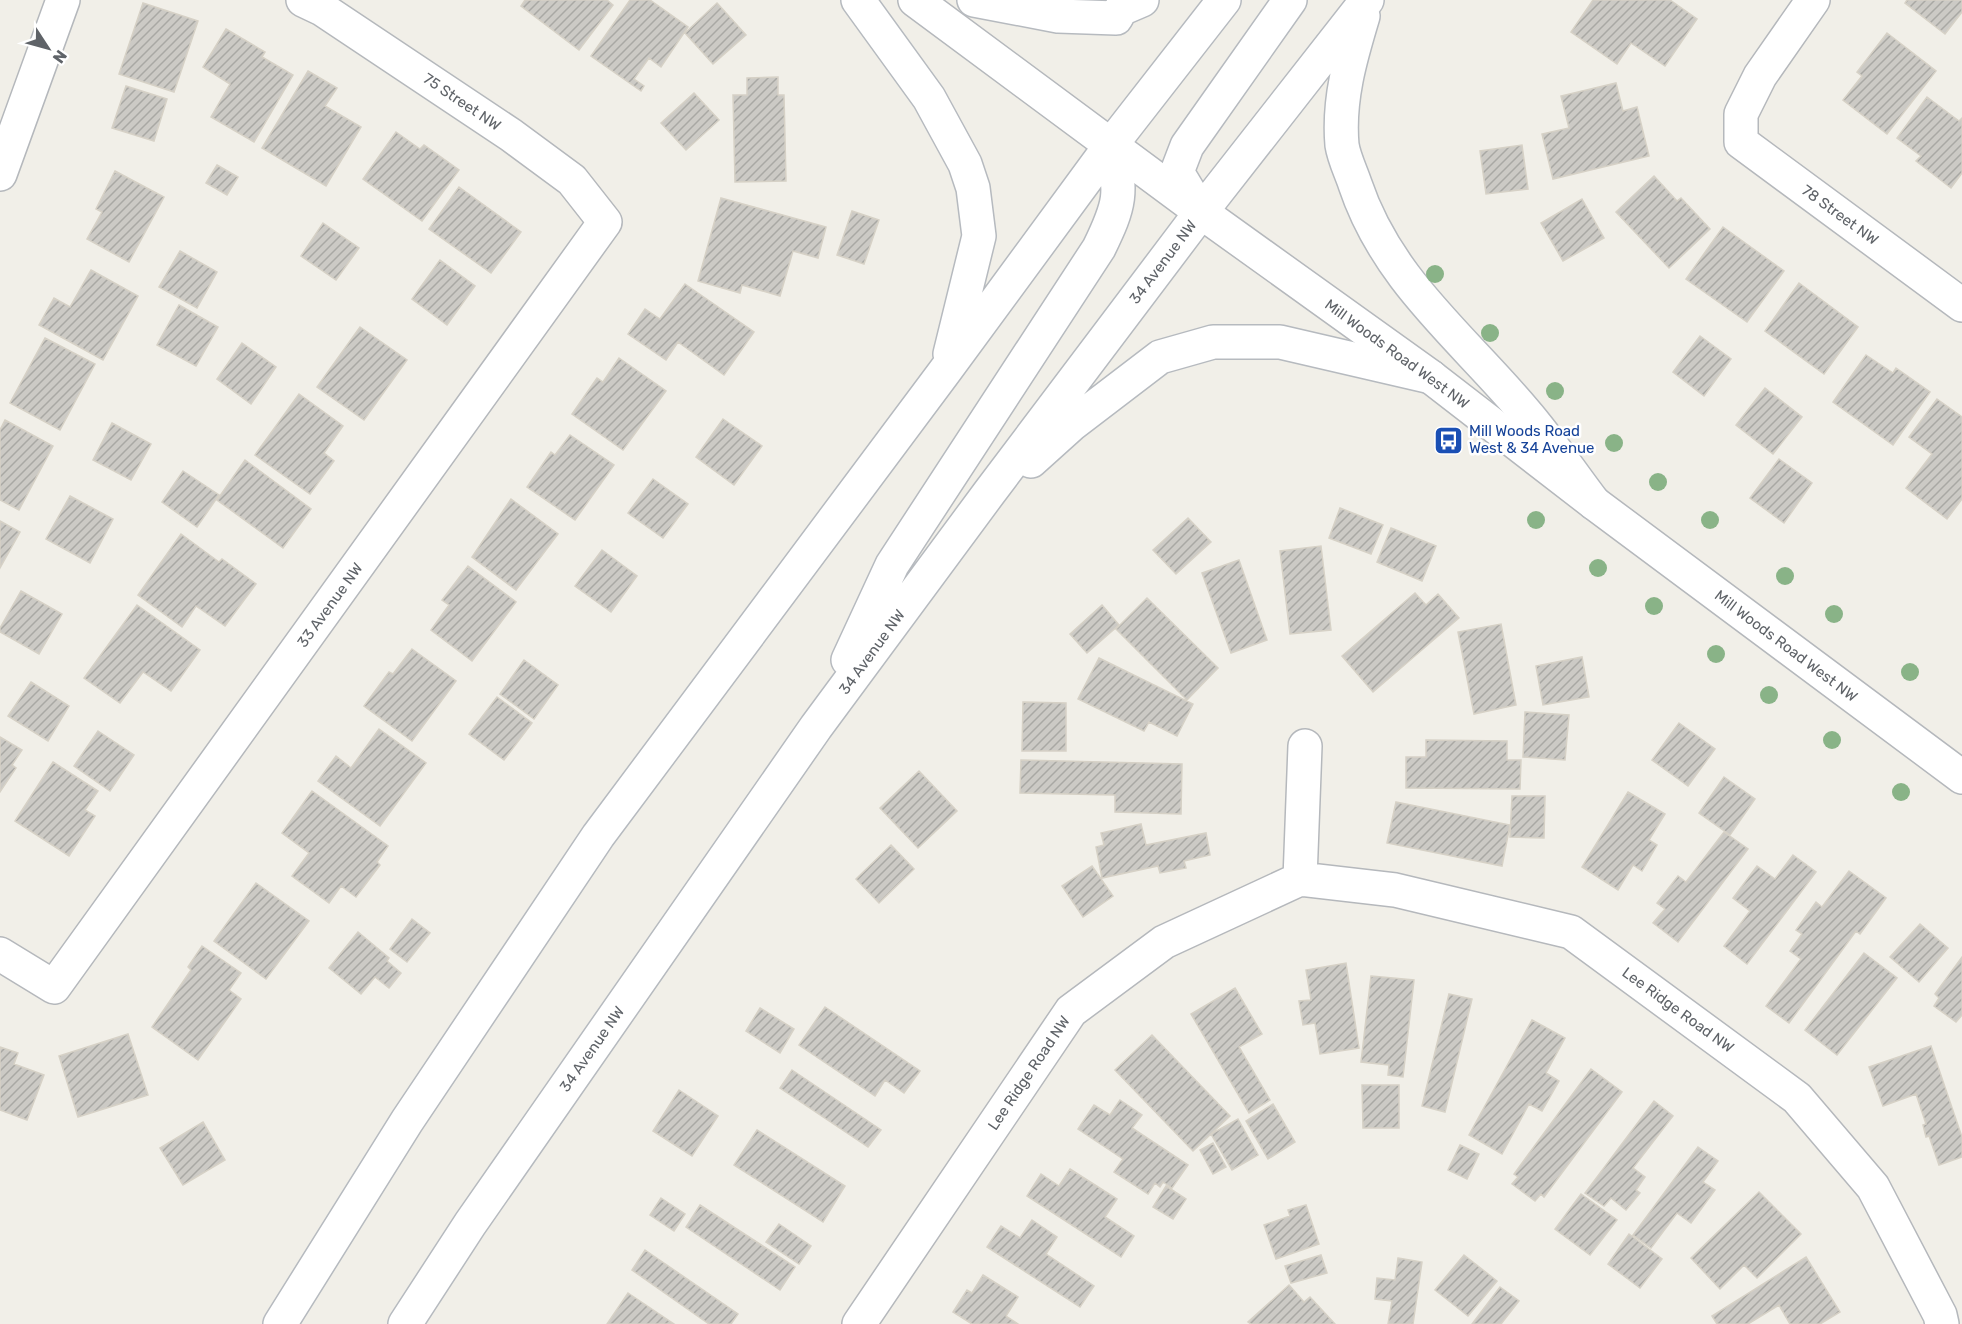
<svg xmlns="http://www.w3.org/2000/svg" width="1962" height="1324" viewBox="0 0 1962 1324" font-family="Rubik,sans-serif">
<defs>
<pattern id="building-hatch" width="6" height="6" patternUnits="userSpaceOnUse" patternTransform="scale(1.5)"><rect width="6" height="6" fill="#cccac5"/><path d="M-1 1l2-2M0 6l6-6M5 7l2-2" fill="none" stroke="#a9a8a4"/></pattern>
</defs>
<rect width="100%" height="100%" fill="#f1efe8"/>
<path fill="url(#building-hatch)" stroke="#d6d1c6" stroke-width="1.5" d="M525 0H607L613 5 579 50 521 6Z
M630 0H650L688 27 661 67 649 58 634 79 644 86 641 91 591 56Z
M1593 0H1670L1697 19 1665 66 1631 43 1617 64 1571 32Z
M1907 0H1962V12L1945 34 1905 3Z
M143 3 198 21 174 92 119 74Z
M717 3 746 35 713 64 685 33Z
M226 29 265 52 262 57 293 75 254 142 211 117 230 84 203 67Z
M1887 33 1936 71 1887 134 1843 100 1862 76 1857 72Z
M308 71 337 88 325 106 361 127 326 186 262 148Z
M778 77V95H784L786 181 735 182 733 95H747V78Z
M1616 83 1623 111 1637 107 1649 156 1553 179 1542 134 1569 128 1561 96Z
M126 86 167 99 154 141 112 128Z
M694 93 719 120 686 150 661 123Z
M1927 97 1959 121 1962 118V173L1951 188 1916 161 1921 156 1897 138Z
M396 132 420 149 424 145 459 170 422 221 363 179Z
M1522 145 1528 189 1486 194 1480 151Z
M217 165 238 177 227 195 206 183Z
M115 171 164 197 129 262 87 239 102 212 96 209Z
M1654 176 1677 201 1681 198 1710 229 1669 268 1616 212Z
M459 187 521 232 491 273 429 229Z
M721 198 826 227 818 258 793 251 780 296 742 285 740 293 698 281Z
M1582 199 1604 238 1563 261 1541 223Z
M852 211 879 220 864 264 837 255Z
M323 223 359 248 336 280 301 256Z
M1723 227 1784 271 1747 322 1686 279Z
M180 251 217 272 197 308 159 287Z
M440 260 475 286 447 325 412 299Z
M91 270 138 296 103 360 39 325 54 298 70 307Z
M1799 283 1858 327 1824 374 1765 331Z
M685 284 754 332 724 375 678 342 666 360 628 334 645 309 660 319Z
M179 305 218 327 196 366 157 345Z
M360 327 407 360 364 420 317 387Z
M1700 336 1731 359 1704 396 1673 372Z
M45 338 95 364 60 430 10 403Z
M242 343 276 367 251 404 217 379Z
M1866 355 1893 373 1896 368 1930 392 1893 445 1833 402Z
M619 358 666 391 623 450 572 414 597 378 603 382Z
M1765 388 1802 417 1773 454 1736 425Z
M299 394 343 426 324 453 334 461 310 494 255 455Z
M1937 399 1962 417V499L1947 519 1906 488 1932 454 1909 437Z
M723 419 762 446 734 485 696 457Z
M5 420 53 446 19 510 0 500V430Z
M112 423 151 444 131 480 93 460Z
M570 435 614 465 575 520 527 487 551 452 555 455Z
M1779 459 1812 483 1784 523 1750 498Z
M245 460 311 509 283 548 217 500Z
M183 471 219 495 197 527 162 502Z
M653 479 688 504 663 538 628 513Z
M70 496 113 519 90 563 46 539Z
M511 499 558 534 516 590 472 557Z
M1340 508 1383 525 1371 554 1329 538Z
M1188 518 1211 542 1176 574 1153 550Z
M0 521 20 532 0 568Z
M1391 528 1436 546 1422 581 1377 562Z
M181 534 219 562 222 559 256 584 225 626 196 606 182 627 138 595Z
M1321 546 1331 630 1290 634 1280 551Z
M602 550 637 576 611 612 575 586Z
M1239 560 1267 640 1231 653 1202 573Z
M468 566 516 602 472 661 431 630 449 605 442 600Z
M21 591 62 614 39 654 0 632V628Z
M1415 593 1426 605 1438 594 1459 618 1373 692 1342 656Z
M1147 598 1218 668 1187 700 1116 629Z
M137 605 200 650 171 691 143 672 120 703 84 678Z
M1102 605 1119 625 1087 653 1070 634Z
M1501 624 1516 705 1474 714 1458 632Z
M412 649 456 681 412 741 364 706 389 672 393 674Z
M1582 657 1589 697 1543 705 1536 666Z
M1099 658 1193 704 1177 736 1149 722 1144 731 1078 699Z
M524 660 558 685 534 719 500 694Z
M31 682 69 706 48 741 8 716Z
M497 697 532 723 504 760 469 734Z
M1023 702 1066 703V751H1022Z
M1525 712 1569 715 1565 760 1523 757Z
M1679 723 1715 749 1688 786 1652 760Z
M379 729 426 763 380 826 318 781 336 756 351 768Z
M98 731 134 755 110 791 74 766Z
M0 737 22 750 12 765 16 768 0 792Z
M1426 740 1507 741V760H1521L1520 789 1406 788V757H1426Z
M1021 760 1182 764 1181 814 1115 812V795L1020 793Z
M53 762 98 791 85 810 95 816 69 856 15 821Z
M919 771 957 811 918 848 880 808Z
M1724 777 1755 799 1730 835 1699 813Z
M312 791 388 846 377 862 380 865 356 897 341 886 329 903 292 876 309 853 282 833Z
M1628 792 1665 814 1649 840 1657 845 1642 871 1633 865 1618 890 1582 867Z
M1512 796H1545L1544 838 1510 837Z
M1396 802 1510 825 1502 866 1387 843Z
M1141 824 1146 845 1206 833 1210 855 1184 861 1186 868 1160 873 1158 866 1102 878 1096 847 1104 845 1101 833Z
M1724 832 1748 849 1678 942 1653 923 1665 909 1657 903 1678 876 1686 882Z
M891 845 914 869 879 903 856 879Z
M1793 855 1816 872 1747 964 1724 946 1750 911 1733 898 1757 866 1775 879Z
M1092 866 1113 896 1083 917 1062 886Z
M1849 871 1886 898 1860 934 1856 931 1789 1023 1766 1006 1801 959 1790 951 1802 934 1796 930 1816 902 1822 907Z
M256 883 309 921 266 979 214 941Z
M412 919 430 933 407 962 390 949Z
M1920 924 1948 948 1919 982 1890 957Z
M358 932 389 958 387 961 401 973 389 988 375 977 361 994 329 968Z
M202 946 241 973 229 990 241 999 198 1060 152 1027 191 970 188 967Z
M1864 953 1897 978 1837 1055 1805 1030Z
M1962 957V1015L1956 1022 1934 1006 1939 998 1935 994Z
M1346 963 1359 1048 1320 1054 1315 1023 1303 1025 1299 1001 1311 1000 1306 970Z
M1371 976 1414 980 1403 1077 1388 1075 1389 1065 1361 1062Z
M1235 988 1262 1034 1239 1047 1270 1100 1249 1113 1191 1014Z
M1449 994 1472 999 1445 1112 1422 1106Z
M825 1007 920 1071 904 1093 885 1080 875 1096 799 1045Z
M760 1008 794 1029 780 1053 746 1031Z
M1532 1020 1565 1038 1546 1073 1559 1081 1542 1111 1529 1104 1502 1154 1469 1135Z
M128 1034 148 1095 78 1117 59 1056Z
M1152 1035 1230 1116 1193 1151 1115 1070Z
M1931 1046 1962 1137V1157L1939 1165 1929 1136 1926 1137 1923 1125 1926 1124 1916 1094 1883 1106 1869 1067Z
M0 1047 18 1053 14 1064 44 1075 27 1120 0 1110Z
M1591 1069 1622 1092 1544 1197 1541 1194 1535 1201 1512 1184 1518 1177 1514 1174Z
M792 1070 881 1130 868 1147 780 1088Z
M1362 1085H1399V1128H1363Z
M679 1090 718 1116 692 1156 653 1131Z
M1120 1100 1142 1115 1132 1128 1188 1165 1172 1188 1163 1182 1160 1187 1155 1183 1148 1194 1114 1172 1123 1159 1078 1129 1094 1105 1110 1115Z
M1654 1101 1673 1116 1633 1168 1645 1177 1636 1190 1640 1193 1626 1210 1611 1198 1604 1206 1585 1193Z
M1273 1104 1295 1142 1268 1159 1246 1121Z
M1238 1119 1258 1155 1232 1170 1211 1134Z
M203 1122 225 1160 183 1185 160 1148Z
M757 1130 845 1186 823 1222 734 1165Z
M1213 1143 1226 1167 1213 1174 1200 1150Z
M1460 1145 1479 1154 1467 1179 1448 1170Z
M1698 1147 1718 1161 1703 1182 1715 1190 1691 1223 1677 1213 1651 1248 1633 1235Z
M1070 1169 1117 1199 1105 1217 1134 1236 1121 1257 1027 1196 1041 1174 1059 1186Z
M1166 1186 1186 1199 1173 1219 1153 1207Z
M1759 1192 1801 1234 1757 1278 1744 1265 1720 1289 1691 1258Z
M1581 1194 1617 1220 1590 1255 1555 1229Z
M661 1198 685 1214 674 1231 650 1215Z
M700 1205 795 1267 780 1290 686 1227Z
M1306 1205 1319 1244 1276 1259 1264 1225 1290 1216 1288 1210Z
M1032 1220 1057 1237 1046 1254 1094 1286 1080 1307 987 1247 1001 1226 1020 1238Z
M779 1224 811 1246 799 1264 766 1242Z
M1629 1234 1662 1259 1640 1288 1608 1264Z
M645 1250 738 1314 731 1324H709L632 1270Z
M1321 1255 1327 1273 1291 1283 1285 1266Z
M1464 1255 1497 1281 1468 1316 1435 1290Z
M1806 1257 1840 1312 1820 1324H1790L1779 1305 1748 1324H1717L1712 1316Z
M1398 1258 1422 1262 1413 1324H1388L1392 1301 1375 1299 1377 1278 1395 1280Z
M983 1275 1018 1297 1006 1316 1018 1324H972L953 1312 967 1290 972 1293Z
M1289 1285 1304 1302 1310 1297 1335 1324H1251L1248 1322Z
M1500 1287 1519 1301 1501 1324H1472Z
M628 1293 674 1324H607Z"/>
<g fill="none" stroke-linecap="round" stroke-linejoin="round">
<defs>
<path id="minor" d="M1813 0 1760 76 1741 114V142L1962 305
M0 174 63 0
M1300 879 1305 746
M0 954 54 987 605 222 572 180 511 135 322 9 303 0
M859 1324 1071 1011 1164 942 1300 879 1395 890 1571 932 1797 1098 1873 1187 1940 1315 1942 1324"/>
<path id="tertiary" d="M915 0 1201 212 1431 377 1594 503 1962 777"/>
<path id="secondary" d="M858 0 929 98 965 164 973 188 979 236 950 354
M974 0 1058 16 1116 18 1121 9 1142 0
M1363 16C1350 59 1338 100 1342 145 1344 158 1351 172 1355 184 1387 280 1462 337 1525 412 1550 441 1571 473 1594 503
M1201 212 1177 172 1187 146 1290 0
M1031 461 1071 425 1160 357 1213 342H1280L1431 377
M848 660 892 565 1099 248C1120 205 1123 193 1111 145
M280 1324 407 1121 598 836 945 371 1111 145 1224 0
M405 1324 470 1224 816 727 989 493 1201 212 1367 0"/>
</defs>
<use href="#minor" stroke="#b5b8bc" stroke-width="36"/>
<use href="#tertiary" stroke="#b5b8bc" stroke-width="36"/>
<use href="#secondary" stroke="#b6babf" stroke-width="36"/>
<use href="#minor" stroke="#fff" stroke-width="33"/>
<use href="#tertiary" stroke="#fff" stroke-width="33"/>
<use href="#secondary" stroke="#fff" stroke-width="33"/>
</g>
<g fill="#89b387">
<circle cx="1435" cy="274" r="9"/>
<circle cx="1490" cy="333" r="9"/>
<circle cx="1555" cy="391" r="9"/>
<circle cx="1614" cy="443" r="9"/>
<circle cx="1658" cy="482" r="9"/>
<circle cx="1536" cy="520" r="9"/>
<circle cx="1710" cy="520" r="9"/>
<circle cx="1598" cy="568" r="9"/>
<circle cx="1785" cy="576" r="9"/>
<circle cx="1654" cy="606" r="9"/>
<circle cx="1834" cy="614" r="9"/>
<circle cx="1716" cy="654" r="9"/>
<circle cx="1910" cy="672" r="9"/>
<circle cx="1769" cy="695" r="9"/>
<circle cx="1832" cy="740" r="9"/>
<circle cx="1901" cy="792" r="9"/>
</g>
<defs>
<symbol id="bus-square" viewBox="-11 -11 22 22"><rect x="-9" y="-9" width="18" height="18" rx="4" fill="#1a4fb4" stroke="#fff"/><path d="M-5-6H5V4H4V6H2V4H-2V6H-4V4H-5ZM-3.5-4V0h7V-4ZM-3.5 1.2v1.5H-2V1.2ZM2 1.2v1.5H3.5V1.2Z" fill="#fff"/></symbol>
</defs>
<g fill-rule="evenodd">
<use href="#bus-square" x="1432" y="424" width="33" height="33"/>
</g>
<g text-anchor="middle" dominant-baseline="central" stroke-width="5" stroke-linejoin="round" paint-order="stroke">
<g font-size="15" fill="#5f6368" stroke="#fff">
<text transform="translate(462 102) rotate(34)">75 Street NW</text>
<text transform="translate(1840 215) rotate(36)">78 Street NW</text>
<text transform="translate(1163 262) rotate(-53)">34 Avenue NW</text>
<text transform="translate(1397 354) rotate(36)">Mill Woods Road West NW</text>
<text transform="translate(330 605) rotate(-54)">33 Avenue NW</text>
<text transform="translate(1786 646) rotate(37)">Mill Woods Road West NW</text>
<text transform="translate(872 652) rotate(-54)">34 Avenue NW</text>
<text transform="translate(1678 1010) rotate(36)">Lee Ridge Road NW</text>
<text transform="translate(592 1049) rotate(-55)">34 Avenue NW</text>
<text transform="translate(1029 1073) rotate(-56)">Lee Ridge Road NW</text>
</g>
<g font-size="15" fill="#164399" stroke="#fff" text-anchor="start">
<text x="1469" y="431">Mill Woods Road<tspan x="1469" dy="17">West &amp; 34 Avenue</tspan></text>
</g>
</g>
<g transform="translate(48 48) rotate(126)" stroke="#ffffff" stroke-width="4.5" paint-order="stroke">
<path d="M0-4.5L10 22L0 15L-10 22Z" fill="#5f6368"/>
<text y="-9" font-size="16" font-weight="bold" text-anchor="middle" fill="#5f6368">N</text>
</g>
</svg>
